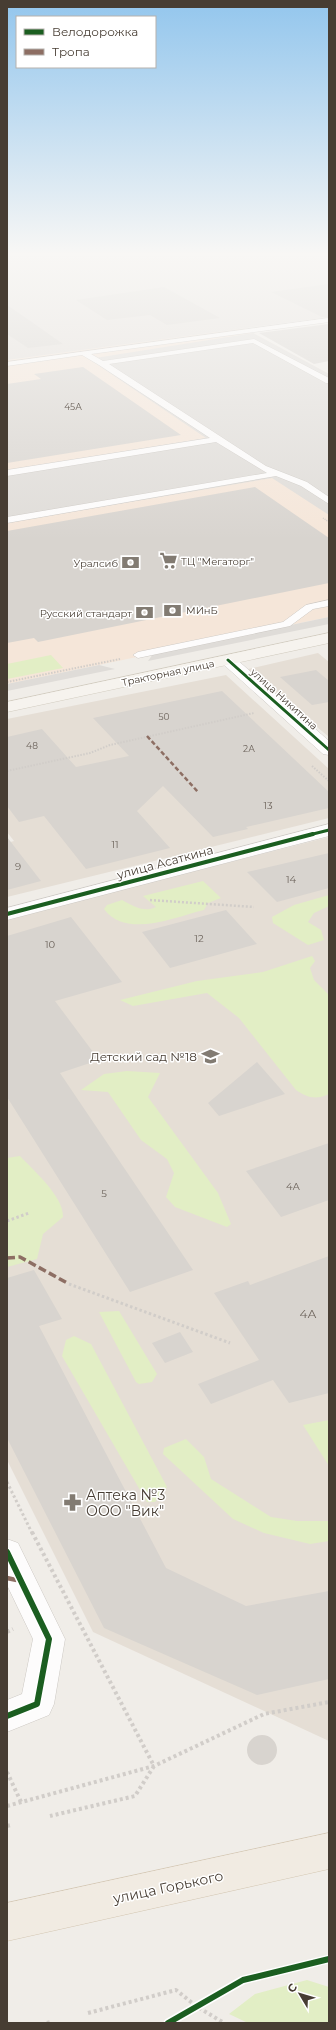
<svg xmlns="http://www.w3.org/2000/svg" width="336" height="2030" viewBox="0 0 336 2030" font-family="Montserrat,sans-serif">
<rect width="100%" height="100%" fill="#f0ede8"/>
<path fill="#e5ded5" d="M318 653 329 662V737L248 669Z
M226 675 329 769V818L7 897V843L14 841 7 832V719Z
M329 837V1741L93 1632 7 1460V919Z"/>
<path fill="#f5e6d9" d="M244 328 329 374V617L7 684V360Z"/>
<path fill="#e3ded9" d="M7 256H329V317L7 360Z"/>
<path fill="#e2eec5" d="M51 655 63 668 7 679V664Z
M203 881 221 898 208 903 204 910C175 917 126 939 104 909L107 905 122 900C133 906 144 913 156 907L143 896Z
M329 895V906L314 913 308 922 321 930 324 940 308 945 273 923 272 917 294 905Z
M312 956 315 961 310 968 314 980 329 995V1094C316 1100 308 1098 296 1090L239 1018 207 993 133 1006 120 1000 197 981 263 972Z
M127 1071 160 1073 148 1097 218 1193 231 1224 227 1227 175 1207 166 1197 174 1173 167 1159 141 1140 108 1092 81 1090 104 1074Z
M20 1156C34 1171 64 1197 63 1217L43 1234 37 1259 7 1267V1158Z
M119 1311 157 1374 152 1382 139 1384 136 1382 99 1312Z
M74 1336 91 1344 167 1487 155 1502H147L62 1356 66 1340Z
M329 1420V1466L303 1425Z
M186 1439 204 1457 211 1479 271 1517 297 1521H329V1541L310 1544 264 1533 233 1519 163 1454 164 1448Z
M307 1980 329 1987V2023H248L229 2014 255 1994Z"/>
<path fill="#dfdcd8" d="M253 333 329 374V515L272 478 7 523V470L206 438 89 359Z
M329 617V624L148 661 153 654Z
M99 665 115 669 7 691V684Z"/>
<path fill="#d8d4cf" d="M329 284V317H322L271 292Z
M164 287 220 318 167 325 150 315 107 320 76 300Z
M7 305 26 318 63 344 28 348 7 334Z
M329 324V361L314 364 259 333Z
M83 367 181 435 7 463V384L41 379 34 374Z
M255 487 329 538V583L38 642 34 638 7 643V531Z
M316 670 329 681V702L312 705 280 677Z
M222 691 329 792V808L246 827 248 829 213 837 163 786 137 811 170 848 86 869 44 816 19 822 7 806V737L42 729 76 767 129 756 93 718Z
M7 837 41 881 7 890Z
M329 853V888L277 902 247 872Z
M226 910 257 944 170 968 142 932Z
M71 917 122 982 55 1001 99 1060 60 1073 193 1270 130 1292 7 1097V936Z
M257 1062 285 1094 219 1116 208 1103Z
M329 1143V1200L281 1217 246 1171Z
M329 1256V1393L289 1403 273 1380 211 1404 198 1384 259 1360 214 1293 248 1281 250 1285Z
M34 1270 62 1319 39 1326 166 1568 246 1606 329 1591V1679L257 1695 104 1628 7 1438V1278Z
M180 1332 193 1352 165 1363 152 1343Z
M247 1750a15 15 0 1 1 30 0a15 15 0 1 1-30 0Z"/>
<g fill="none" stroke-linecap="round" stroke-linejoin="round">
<defs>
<path id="lane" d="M329 318V322L91 354 103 361 254 339 329 378V383H326L253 343 109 364 266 466 307 482 329 497V504L301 486 276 476 7 523V517L267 473 216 442 7 476V470L210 438 99 365 82 355 7 366V362Z
M329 600V606L313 609 290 626 138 658 133 655 138 652 283 622 306 605Z"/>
<path id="street" d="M228 655 234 657 329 741V755L323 754 222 663 220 660 222 657Z
M329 824V836L7 920V908Z
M7 1539 18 1543 65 1639 54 1704 49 1715 7 1732V1700L22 1694 33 1639 7 1585Z"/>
<path id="secondary" d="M329 633V643L7 712V702Z"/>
<path id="primary" d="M329 1833V1869L7 1941V1903Z"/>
</defs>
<use href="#lane" stroke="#cdc9c4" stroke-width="1"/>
<use href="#street" stroke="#cdc9c4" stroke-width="1"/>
<use href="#secondary" stroke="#d1cbbf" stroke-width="1"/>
<use href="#primary" stroke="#d4c7b3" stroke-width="1"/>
<path stroke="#d1cdc9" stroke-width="1.5" stroke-dasharray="1 1" stroke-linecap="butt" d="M323 518 329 522"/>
<path stroke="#d1cdc9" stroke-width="2" stroke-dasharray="1.5 1.5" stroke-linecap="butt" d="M7 682 120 659
M312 766 329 781
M7 771 90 753 110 745 254 713"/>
<path stroke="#d1cdc9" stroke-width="2.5" stroke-dasharray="2 2" stroke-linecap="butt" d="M150 900 254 907"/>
<path stroke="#d1cdc9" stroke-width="3" stroke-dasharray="2.5 2.5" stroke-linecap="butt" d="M7 1221 29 1213
M69 1284 230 1343
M7 1482 32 1533"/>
<path stroke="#d1cdc9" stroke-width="4" stroke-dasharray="3 3" stroke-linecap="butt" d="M32 1532 154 1766 135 1796 50 1816
M7 1632 13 1629
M7 1772 21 1802
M7 1806 154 1766 264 1714 329 1702
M7 1826 11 1825
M88 2013 176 1990 196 2006 224 2023
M177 2018 178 2023
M47 2023 50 2022"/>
<use href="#lane" fill="#fdfcfc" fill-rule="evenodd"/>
<use href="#street" fill="#fdfcfc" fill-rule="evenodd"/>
<use href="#secondary" fill="#f6f3ee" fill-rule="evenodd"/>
<use href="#primary" fill="#f1ebe2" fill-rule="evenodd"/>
<path stroke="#8d6e63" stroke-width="2.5" stroke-dasharray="4.5 2.5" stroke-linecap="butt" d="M147 736 198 792"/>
<path stroke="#8d6e63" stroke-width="3.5" stroke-dasharray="8 3.5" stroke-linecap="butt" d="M7 1258 20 1257 69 1284"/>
<path stroke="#8d6e63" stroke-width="4.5" stroke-dasharray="10 4.5" stroke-linecap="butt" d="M7 1578 21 1581"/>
<defs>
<path id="cycleway-far2" d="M228 660 329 750
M309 835 329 830"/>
<path id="cycleway-far1" d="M7 914 313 834"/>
<path id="cycleway" d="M7 1552 49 1639 37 1704 7 1716
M168 2023 243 1980 329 1959"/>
</defs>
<use href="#cycleway-far2" stroke="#fff" stroke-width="5"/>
<use href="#cycleway-far1" stroke="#fff" stroke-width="6"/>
<use href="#cycleway" stroke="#fff" stroke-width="9"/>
<use href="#cycleway-far2" stroke="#1b5e20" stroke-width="3"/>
<use href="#cycleway-far1" stroke="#1b5e20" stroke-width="4"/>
<use href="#cycleway" stroke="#1b5e20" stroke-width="6"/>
</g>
<linearGradient id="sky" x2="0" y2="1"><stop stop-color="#93c6ed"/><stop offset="0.47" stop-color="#f8f7f5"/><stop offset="1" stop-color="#f8f7f5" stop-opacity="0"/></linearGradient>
<rect width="336" height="540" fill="url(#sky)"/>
<defs>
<symbol id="supermarket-bare" viewBox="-9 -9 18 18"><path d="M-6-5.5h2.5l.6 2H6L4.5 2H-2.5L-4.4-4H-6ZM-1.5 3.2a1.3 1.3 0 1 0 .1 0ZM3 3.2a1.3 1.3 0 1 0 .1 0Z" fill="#827b72" stroke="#fff" stroke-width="2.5" paint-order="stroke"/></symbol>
<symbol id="bank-bare" viewBox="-9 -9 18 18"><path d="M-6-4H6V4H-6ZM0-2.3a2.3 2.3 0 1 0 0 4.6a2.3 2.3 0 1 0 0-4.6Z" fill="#827b72" stroke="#fff" stroke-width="2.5" paint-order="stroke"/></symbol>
<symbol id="school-bare" viewBox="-9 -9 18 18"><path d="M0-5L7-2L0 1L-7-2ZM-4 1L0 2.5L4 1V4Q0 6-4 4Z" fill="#827b72" stroke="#fff" stroke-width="2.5" paint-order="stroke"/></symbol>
<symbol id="pharmacy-bare" viewBox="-9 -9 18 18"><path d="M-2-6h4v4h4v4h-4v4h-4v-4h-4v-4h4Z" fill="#827b72" stroke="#fff" stroke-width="2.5" paint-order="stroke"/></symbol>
</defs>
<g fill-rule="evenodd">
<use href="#supermarket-bare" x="156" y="548" width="25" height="25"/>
<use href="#bank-bare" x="118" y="550" width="25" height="25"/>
<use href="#bank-bare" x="160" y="598" width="25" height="25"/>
<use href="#bank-bare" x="132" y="600" width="25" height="25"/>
<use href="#school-bare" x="198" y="1044" width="25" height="25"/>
<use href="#pharmacy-bare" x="60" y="1490" width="25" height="25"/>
</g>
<g text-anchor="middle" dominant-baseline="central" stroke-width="3" stroke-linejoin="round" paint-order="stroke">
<g font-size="9" fill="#6d645c">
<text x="73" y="406">45А</text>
<text x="164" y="716">50</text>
<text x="32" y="745">48</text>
<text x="249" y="748">2А</text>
</g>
<g font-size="10" fill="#473d33" stroke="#fff" text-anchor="start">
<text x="181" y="561">ТЦ "Мегаторг"</text>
<text x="118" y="563" text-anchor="end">Уралсиб</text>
<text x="186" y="610">МИнБ</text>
<text x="132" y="613" text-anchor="end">Русский стандарт</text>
</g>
<g font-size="10" fill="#473d33" stroke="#fff">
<text transform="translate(168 673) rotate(-12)">Тракторная улица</text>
<text transform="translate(284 699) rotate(42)">улица Никитина</text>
</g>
<g font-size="10" fill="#6d645c">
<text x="268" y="805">13</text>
<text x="115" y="844">11</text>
<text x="18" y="866">9</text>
<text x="291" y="879">14</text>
<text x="199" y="938">12</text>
<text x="50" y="944">10</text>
<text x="293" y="1186">4А</text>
<text x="104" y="1193">5</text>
</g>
<g font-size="12" fill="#473d33" stroke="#fff">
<text transform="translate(165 862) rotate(-15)">улица Асаткина</text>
</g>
<g font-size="12" fill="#473d33" stroke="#fff" text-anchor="end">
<text x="197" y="1056">Детский сад №18</text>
</g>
<g font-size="12" fill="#6d645c">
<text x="308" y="1313">4А</text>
</g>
<g font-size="14" fill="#473d33" stroke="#fff" text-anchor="start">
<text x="86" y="1495">Аптека №3<tspan x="86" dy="16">ООО "Вик"</tspan></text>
</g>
<g font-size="14" fill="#473d33" stroke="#fff">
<text transform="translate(168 1887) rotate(-12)">улица Горького</text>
</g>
</g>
<rect width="336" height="2030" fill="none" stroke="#473d33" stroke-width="16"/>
<rect x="16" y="16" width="140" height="52" fill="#ffffff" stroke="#b5b1ad"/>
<rect x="24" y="29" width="20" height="6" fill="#1b5e20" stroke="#b5b1ad"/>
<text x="52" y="36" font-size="12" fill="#473d33">Велодорожка</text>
<rect x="24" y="49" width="20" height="6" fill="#8d6e63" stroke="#b5b1ad"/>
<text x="52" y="56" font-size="12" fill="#473d33">Тропа</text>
<g transform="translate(300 1994) rotate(308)" stroke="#ffffff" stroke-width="3" paint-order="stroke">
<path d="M0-3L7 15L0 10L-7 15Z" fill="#473d33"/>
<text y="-6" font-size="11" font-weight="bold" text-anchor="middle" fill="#473d33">С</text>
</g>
</svg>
